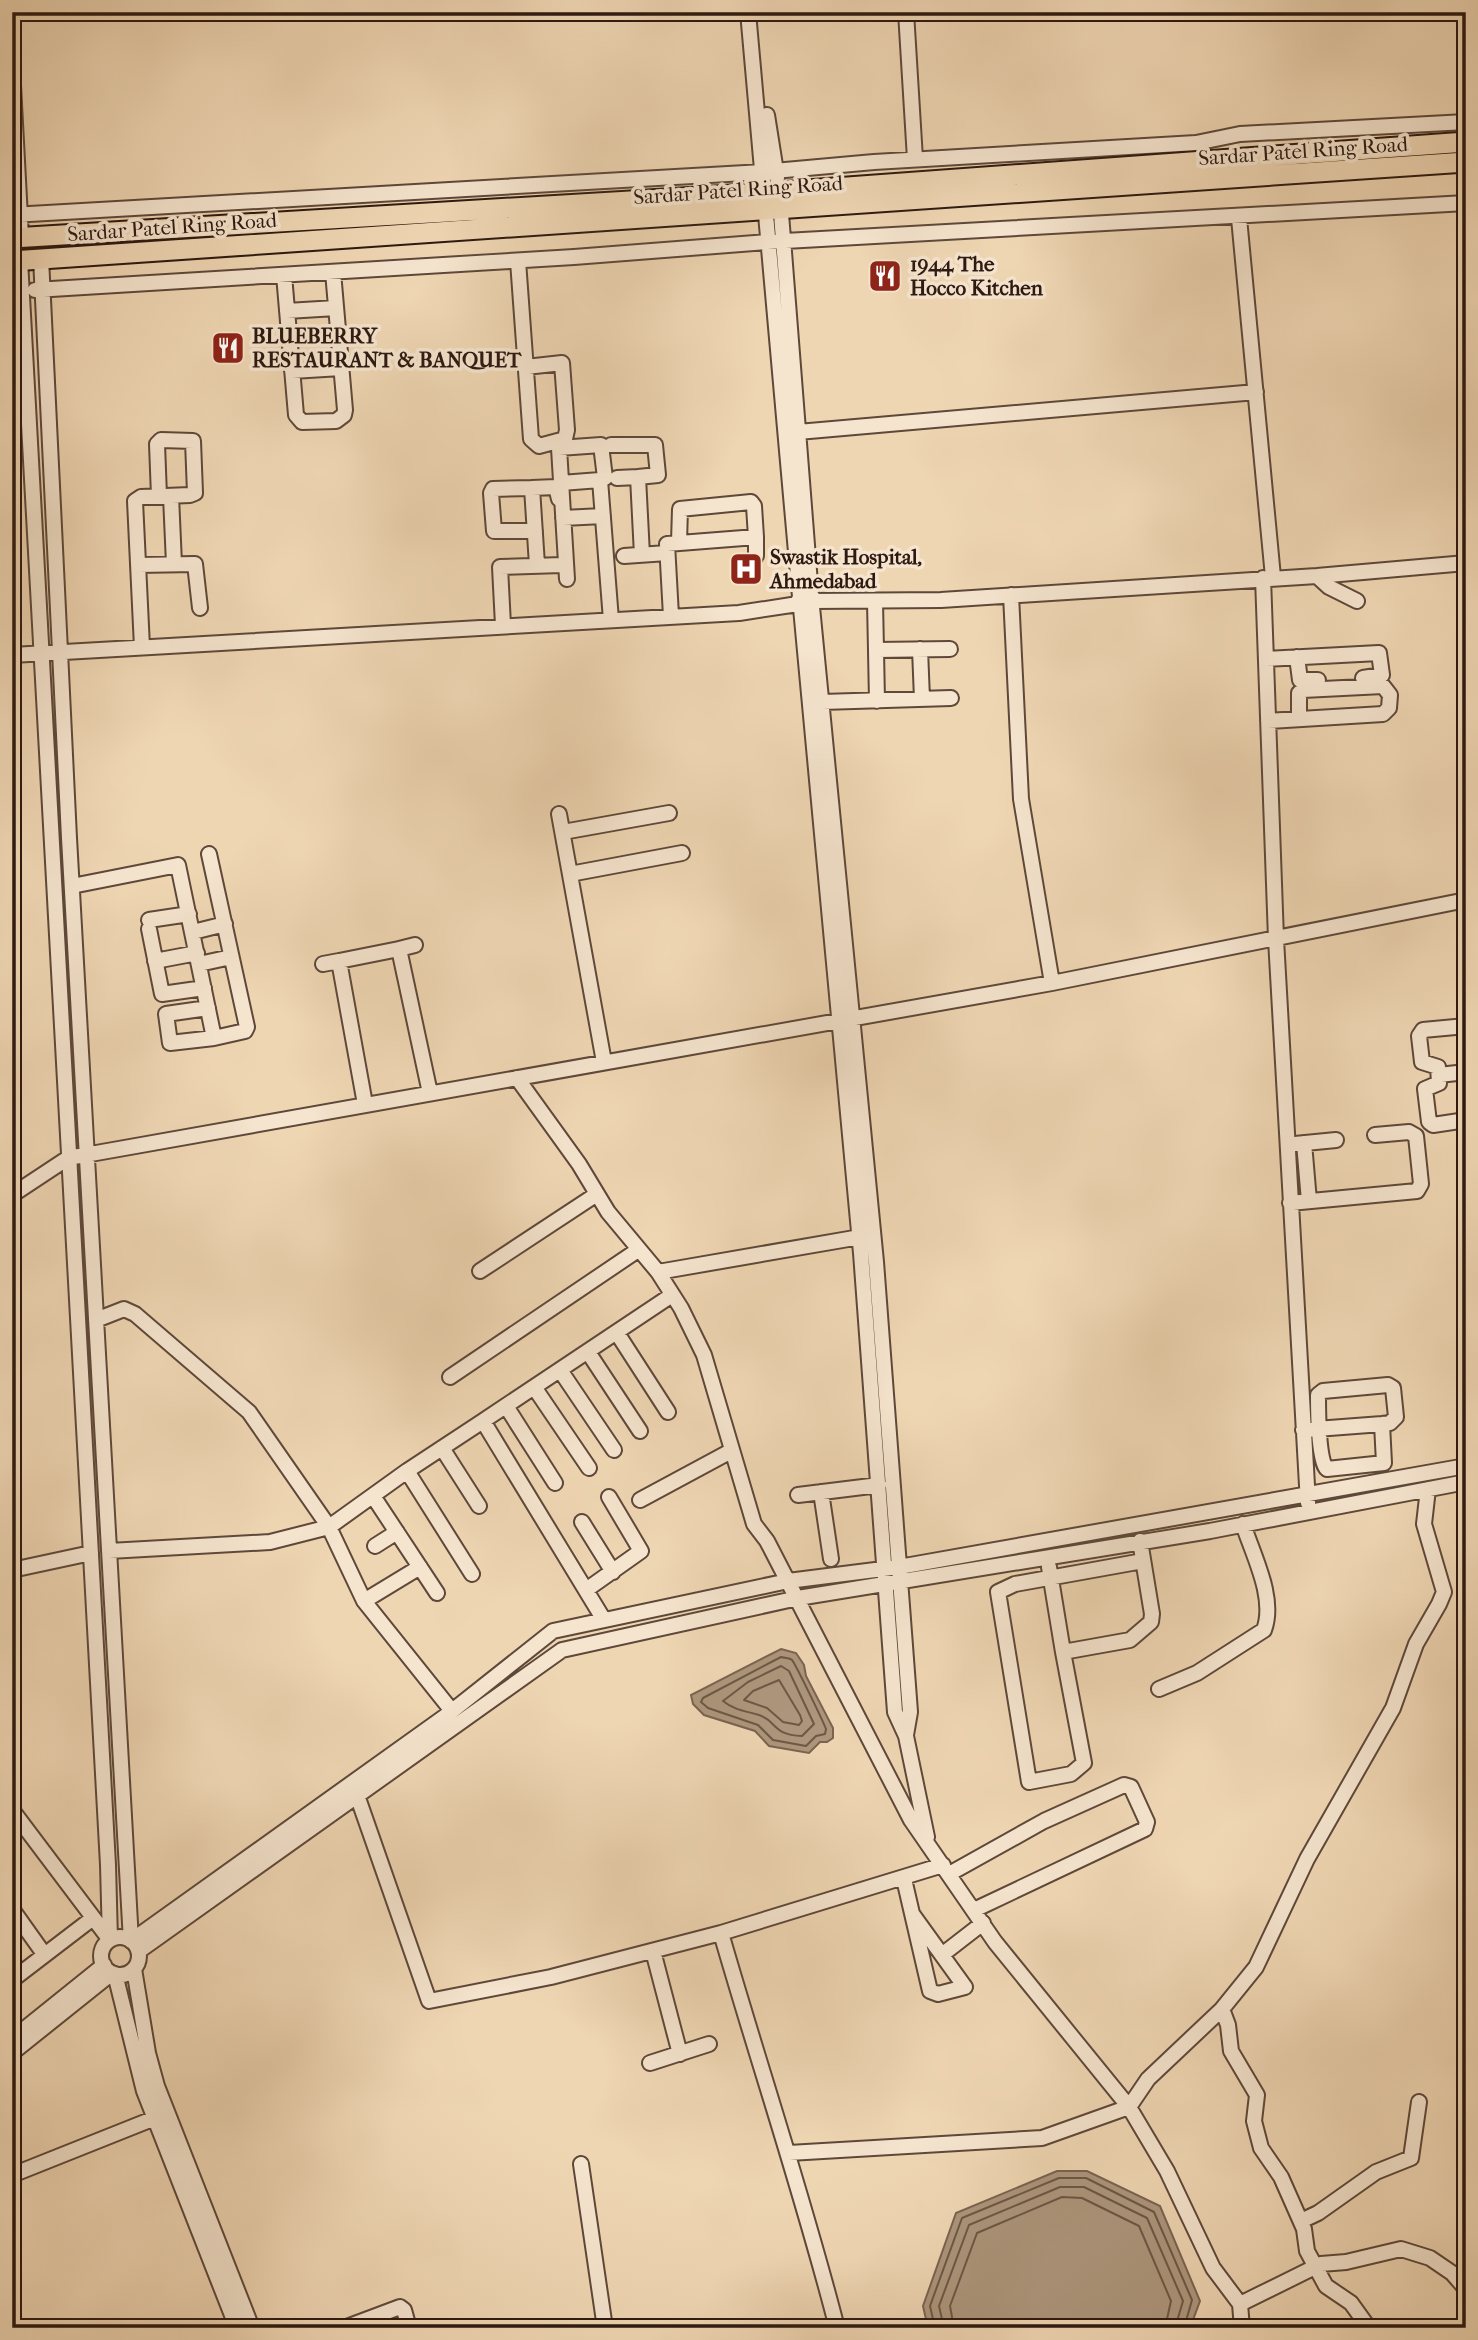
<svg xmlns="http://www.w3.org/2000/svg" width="1478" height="2340" viewBox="0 0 1478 2340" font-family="'IM FELL French Canon',serif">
<rect width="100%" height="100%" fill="#efd6b3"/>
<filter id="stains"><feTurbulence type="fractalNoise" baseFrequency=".00286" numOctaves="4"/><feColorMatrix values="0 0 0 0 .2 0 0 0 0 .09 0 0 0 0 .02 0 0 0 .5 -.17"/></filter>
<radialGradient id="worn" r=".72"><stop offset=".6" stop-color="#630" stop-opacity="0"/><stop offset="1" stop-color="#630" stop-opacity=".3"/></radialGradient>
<path fill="#ad967c" stroke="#7a6451" stroke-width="2" d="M781 1649 796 1653 804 1665 806 1676 833 1728V1738L827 1742H820L809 1753 769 1746 755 1731 704 1715 693 1704 691 1695Z
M1057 2171H1087L1160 2206 1200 2301 1190 2328H928L923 2306 956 2213Z"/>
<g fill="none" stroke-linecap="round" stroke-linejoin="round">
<path stroke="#6d5846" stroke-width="2" d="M781 1657C784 1658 790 1658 792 1660 795 1663 823 1721 826 1729L825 1734 816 1736 806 1746 773 1740 758 1725 708 1708 701 1702 703 1698Z
M781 1666 789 1671 814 1724 802 1736C772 1735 777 1721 759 1715 746 1711 734 1710 723 1701L748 1682Z
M779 1680 800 1715 802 1721 799 1725 783 1722 767 1708 744 1700 753 1691Z
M935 2328 930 2306 962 2218 1059 2178H1086L1154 2212 1192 2300 1184 2328
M944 2328 939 2306 969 2225 1060 2187H1084L1147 2218 1183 2301 1175 2328
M954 2328 950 2306 977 2233 1062 2197 1082 2198 1139 2226 1171 2301 1165 2328"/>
<defs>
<path id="minor" d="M748 12 800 597
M906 12 915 159
M12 66 21 237
M767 115 777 178
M780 201 811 596
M12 215 763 172 874 162 1196 143 1240 134 1466 122
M1239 218 1273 577
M41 258 69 838 131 1941
M20 260 108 1865 110 1940
M518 261 531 439 539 446 565 439 567 430 562 363 526 367
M284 275 296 415 302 422 336 421 344 415 345 410 333 272
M35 290 574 257 767 242 1466 203
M287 311 336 308
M292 371 341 368
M798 432 1256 392
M611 445H655L658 475 638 477 642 555
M617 478 638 477
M561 483 600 480
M532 488 493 489 491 493 494 531H535
M171 496 174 564
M563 518 603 516
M679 542 680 509 751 502 754 506 756 537
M624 556 667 553
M138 565 195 564 200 608
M537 565 532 488 556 487 559 499
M1317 576 1329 587 1357 601
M1263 578 1276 939 1308 1503
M567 579 559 448 601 445 605 478 600 480 611 620
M1011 595 1021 799 1052 983
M875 601 877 701
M812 607 876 1262 910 1712 906 1735
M801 608 861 1253 895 1712 906 1736 927 1837
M804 609 798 601 804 594 812 596 814 601 941 600 1317 576 1466 563
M671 616 667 544 756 537V556
M503 625 500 567 562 565
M142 647 135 501 141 497 190 495 195 493 193 441 161 440 157 444 159 496
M920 649 922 699
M876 650 950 649
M12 655 739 613 798 604
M1297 657 1300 680H1318
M1266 659 1379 653 1382 675 1363 678
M822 702 951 698
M1268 721 1383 714 1389 708 1390 695 1383 686 1303 690 1299 693V719
M559 814 604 1062
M563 832 669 813
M570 874 682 853
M72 886 178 865 214 1038 245 1031 247 1027 209 854
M149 920 189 914
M149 929 162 994 204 988
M193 932 225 924
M399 949 415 945
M155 961 197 953
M199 964 231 957
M323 964 339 961
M208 1008 166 1014 170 1043 214 1038
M1466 1026 1423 1030 1419 1036 1422 1062 1438 1067 1439 1083 1425 1089 1429 1122 1433 1125 1466 1120
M1439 1075 1466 1072
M517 1078 579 1164 608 1212 658 1272 681 1308 704 1355 754 1524 767 1541 911 1820 995 1942 1129 2107 1167 2171 1213 2268 1240 2304 1242 2328
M365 1104 339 961 399 949 430 1093
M1304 1143 1309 1201
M1295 1144 1336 1140
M12 1195 68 1158 1052 983 1466 900
M1290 1203 1417 1191 1421 1184 1416 1136 1409 1132 1375 1135
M480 1271 597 1194
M658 1272 860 1237
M96 1320 124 1309 135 1314 249 1412 329 1527 407 1471 472 1574
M617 1333 668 1412
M588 1352 640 1431
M560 1370 614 1450
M450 1377 638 1250
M534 1387 589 1468
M506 1406 555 1483
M483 1421 672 1295
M1303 1430 1382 1424 1390 1423 1396 1417 1393 1388 1388 1385 1323 1391 1318 1395C1318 1408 1318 1463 1327 1469L1384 1463 1382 1424
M442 1448 479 1506
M407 1471 483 1421 604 1620
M821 1492 831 1559
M798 1495 879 1485
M373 1496 437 1593
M640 1500 731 1451
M582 1522 613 1572
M1140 1541 1152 1614 1151 1622 1130 1640 1063 1652 1084 1763 1071 1774 1029 1782 998 1592 1015 1584 1143 1561
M375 1546 397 1532
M109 1551 270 1542 329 1527 364 1601 452 1711
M1049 1567 1063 1652
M12 1570 91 1553
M586 1590 641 1551 609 1497
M364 1601 420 1567
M1159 1689 1197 1673 1264 1630C1276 1598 1253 1555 1243 1524
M358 1798 429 2001 551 1977 721 1933
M12 1810 110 1940
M949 1874 1044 1821 1124 1785 1131 1787 1147 1822 1145 1829 974 1910
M904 1879 930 1991 938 1994 965 1987 913 1915
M12 1909 44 1954
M101 1956a19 19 0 1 1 38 0a19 19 0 1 1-38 0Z
M131 1941 447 1715 553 1631 788 1581 899 1567 1466 1466
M139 1951 562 1650 798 1598 1210 1531 1466 1482
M653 1951 680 2054
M943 1954 983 1923
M134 1969 148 2053 157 2086 252 2328
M115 1974 144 2091 237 2328
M12 1980 93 1918
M1222 2009 1256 1967 1307 1859 1393 1708 1416 1644 1439 1604 1444 1592 1424 1524 1428 1489
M12 2039 104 1965
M12 2053 112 1973
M650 2063 709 2044
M789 2153 1042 2138 1129 2107 1148 2079 1222 2009 1228 2025 1231 2051 1257 2095 1254 2121 1261 2148 1281 2177 1304 2229 1307 2251 1326 2286 1351 2303 1369 2328
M581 2164 605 2328
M12 2175 155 2118
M1301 2221 1318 2213 1376 2172 1411 2158 1419 2102
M1240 2304 1321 2264 1346 2262 1401 2249 1430 2258 1452 2273 1466 2289
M344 2328 400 2307 404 2310 409 2328
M837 2328C803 2195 759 2065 721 1933L943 1865"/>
<path id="highway" d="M12 238 779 192 1466 142
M12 261 1466 162"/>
</defs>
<use href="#minor" stroke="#5e483a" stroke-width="18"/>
<use href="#highway" stroke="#2d1911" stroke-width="23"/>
<use href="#minor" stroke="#f5e4ce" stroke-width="14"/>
<use href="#highway" stroke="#efd6b3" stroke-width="19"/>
</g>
<defs>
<symbol id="restaurant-square" viewBox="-11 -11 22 22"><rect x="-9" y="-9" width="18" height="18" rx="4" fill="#8f2418" stroke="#f5e4ce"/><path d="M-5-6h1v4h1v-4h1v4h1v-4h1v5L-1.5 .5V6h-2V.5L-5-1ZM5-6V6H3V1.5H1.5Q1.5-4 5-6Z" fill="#fff"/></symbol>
<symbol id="hospital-square" viewBox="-11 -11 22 22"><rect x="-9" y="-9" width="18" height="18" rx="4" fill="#8f2418" stroke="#f5e4ce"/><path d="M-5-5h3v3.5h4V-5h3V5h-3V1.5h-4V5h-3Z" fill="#fff"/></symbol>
</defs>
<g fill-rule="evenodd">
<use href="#restaurant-square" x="866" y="257" width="38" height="38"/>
<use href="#restaurant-square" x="209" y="329" width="38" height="38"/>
<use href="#hospital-square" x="727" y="550" width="38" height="38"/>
</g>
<g text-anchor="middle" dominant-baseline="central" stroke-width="7" stroke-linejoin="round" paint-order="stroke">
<g font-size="21" fill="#2d1911" stroke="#f5e4ce">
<text transform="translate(1303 151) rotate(-4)">Sardar Patel Ring Road</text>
<text transform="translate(738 190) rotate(-4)">Sardar Patel Ring Road</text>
<text transform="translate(172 227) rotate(-4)">Sardar Patel Ring Road</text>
</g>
<g font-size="21" font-weight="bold" fill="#2d1911" stroke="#f5e4ce" text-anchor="start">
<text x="910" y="264">1944 The<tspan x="910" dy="24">Hocco Kitchen</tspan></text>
<text x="252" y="336">BLUEBERRY<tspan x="252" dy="24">RESTAURANT &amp; BANQUET</tspan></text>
<text x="770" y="557">Swastik Hospital,<tspan x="770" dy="24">Ahmedabad</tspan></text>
</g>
</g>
<rect width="1478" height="2340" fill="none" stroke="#efd6b3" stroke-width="42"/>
<rect x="14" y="14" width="1450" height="2312" fill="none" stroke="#2d1911" stroke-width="3.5"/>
<rect x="21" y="21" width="1436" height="2298" fill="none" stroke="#2d1911" stroke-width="2"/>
<rect width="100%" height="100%" filter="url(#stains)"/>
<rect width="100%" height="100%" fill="url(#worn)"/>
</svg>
